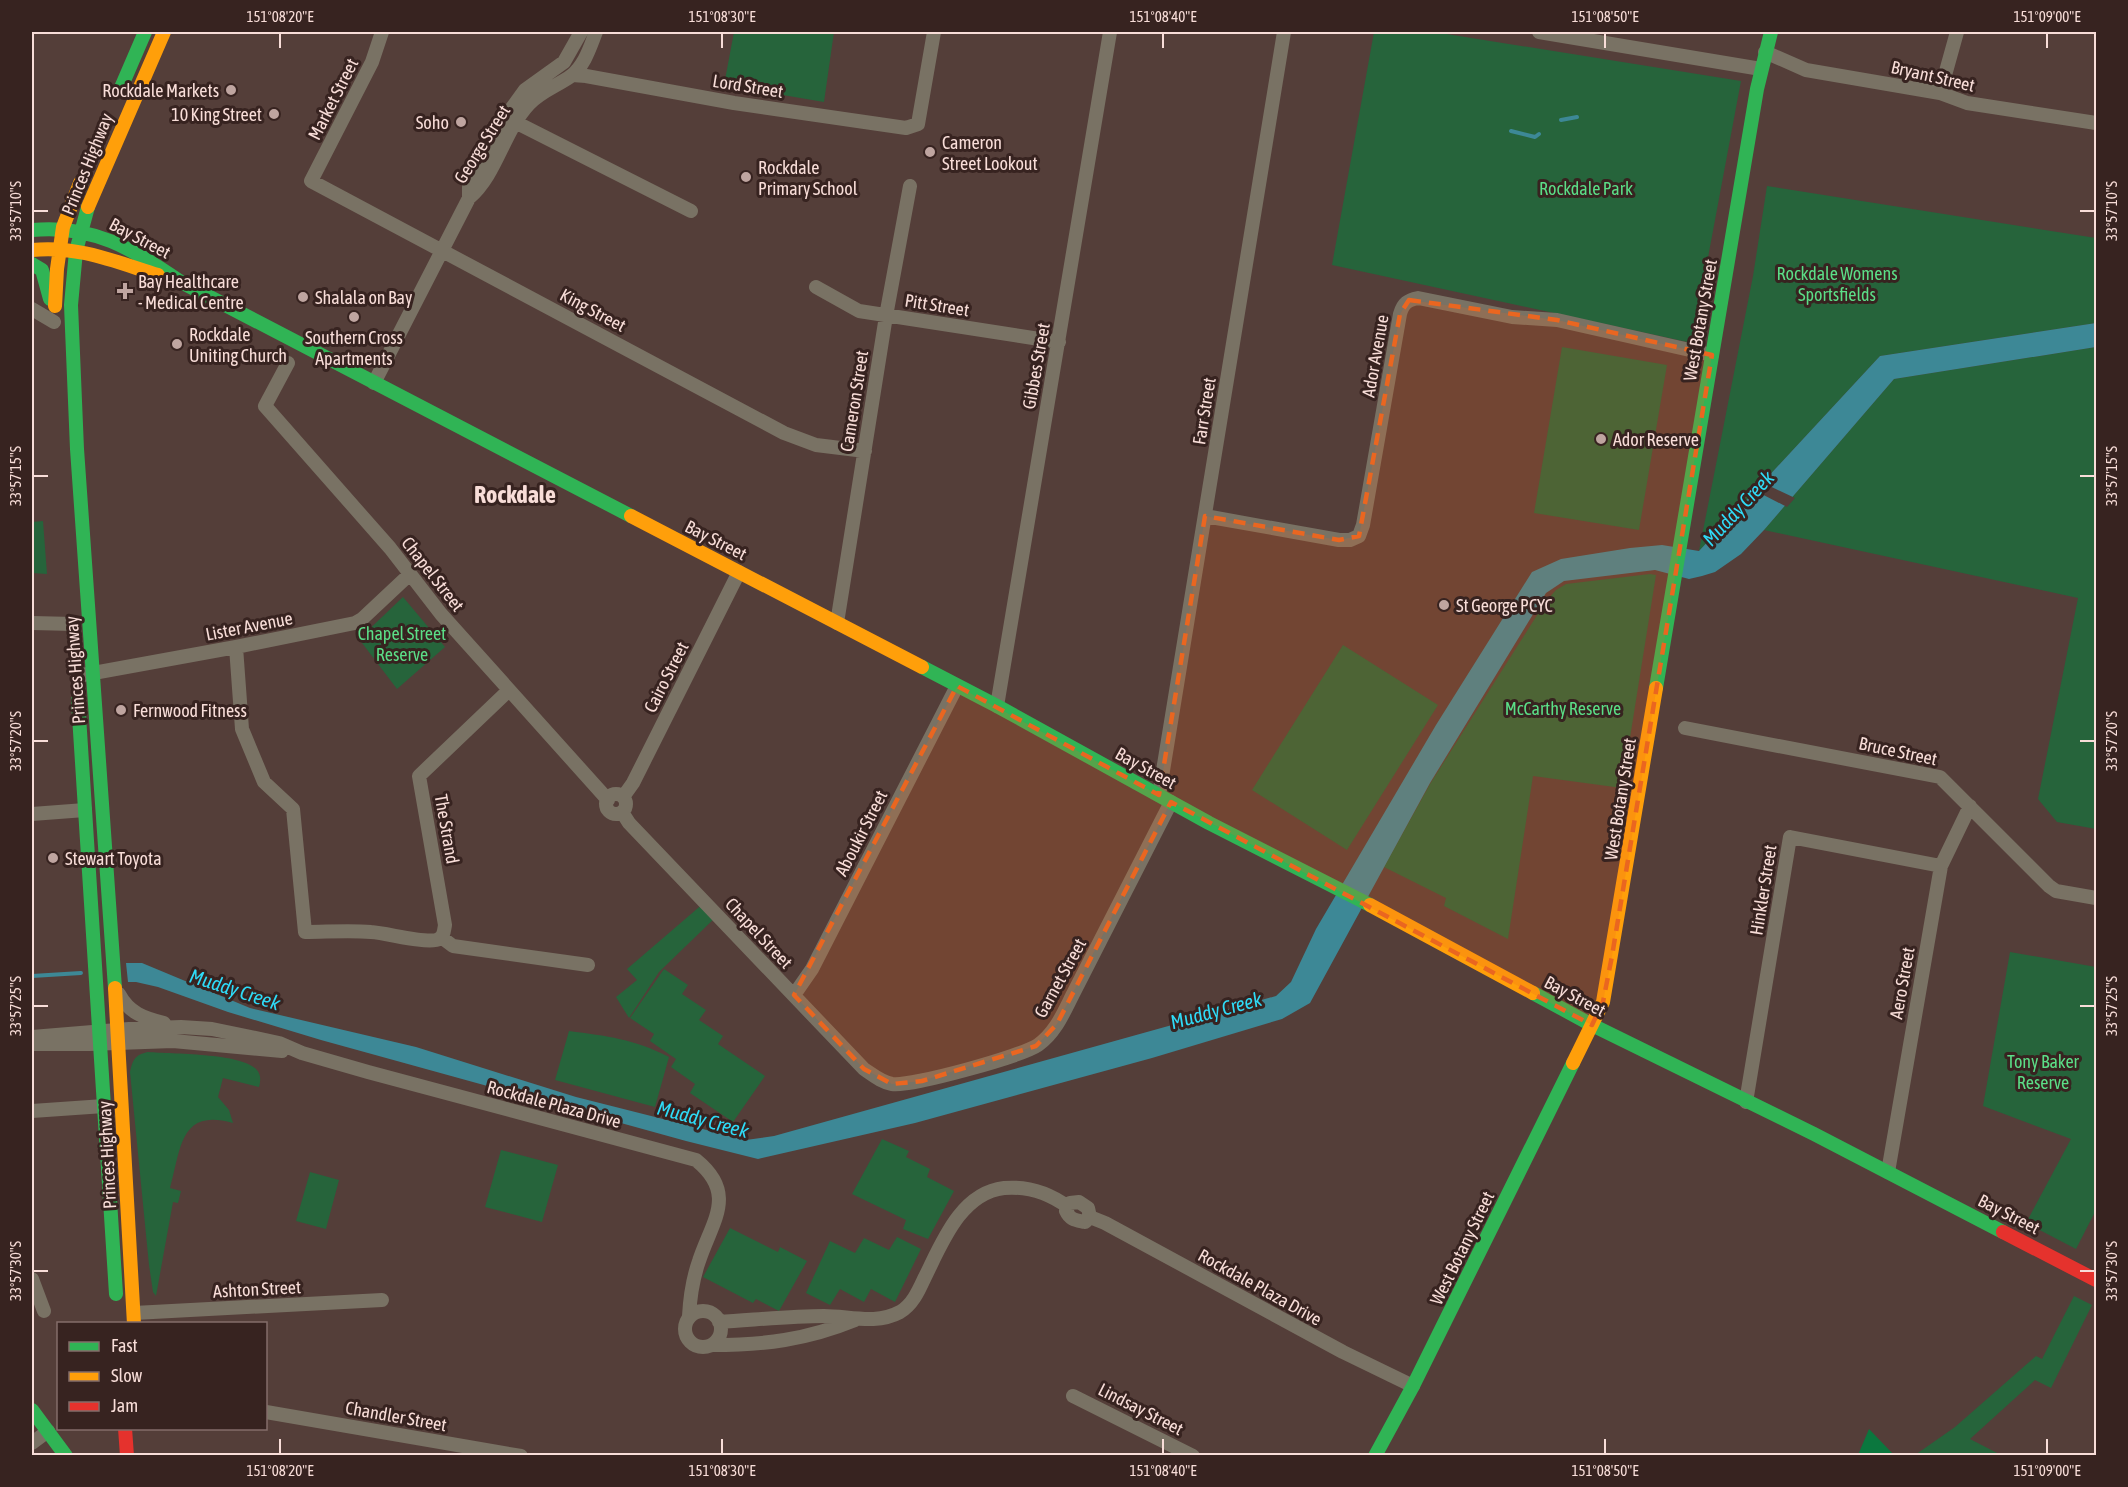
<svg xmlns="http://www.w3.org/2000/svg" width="2128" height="1487" viewBox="0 0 2128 1487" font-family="'Asap Condensed',sans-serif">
<rect width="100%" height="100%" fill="#543e39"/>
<path fill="#26643b" d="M734 32H834L824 102 724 85Z
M1374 32H1434L1741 81 1692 343 1332 265Z
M1767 186 2096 238V323L1880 356 1699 551 1753 276Z
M1562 347 1667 365 1639 530 1534 513Z
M2096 347V829L2057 822 2038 799 2078 598 1764 530 1894 379Z
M43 521 47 574 32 573V522Z
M1650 574 1656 575 1622 788 1533 776 1508 939 1444 906 1446 898 1384 867 1430 784 1546 601 1556 590 1566 584Z
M403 597 445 647 397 689 359 639Z
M1343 645 1438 705 1347 850 1252 790Z
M705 902 718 915 659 972 629 1018 616 997 637 980 627 969Z
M2010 952 2096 967V1210L2076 1249 2026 1223 2071 1139 1983 1106Z
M664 969 688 985 682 994 706 1010 699 1020 723 1036 718 1044 765 1076 733 1122 690 1093 695 1084 671 1067 676 1059 650 1041 654 1034 630 1018Z
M569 1031C607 1036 634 1039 669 1057L655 1107 555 1080Z
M148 1052C172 1054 240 1053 256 1069 261 1074 261 1080 259 1087L223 1078 218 1097 229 1110 233 1123C180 1108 181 1148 170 1188L181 1191 178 1203 173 1202 156 1296 153 1292 149 1265 130 1072C133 1059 135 1055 148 1052Z
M882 1139 909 1151 906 1157 930 1169 927 1177 954 1191 928 1239 903 1229 906 1220 852 1194Z
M501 1150 558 1165 542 1222 485 1207Z
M310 1172 339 1180 326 1229 296 1221Z
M730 1228 778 1252 780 1247 807 1261 779 1311 756 1299 753 1303 703 1277Z
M897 1237 921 1249 895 1302 871 1289 864 1302 840 1289 830 1305 806 1293 830 1241 855 1253 864 1238 889 1250Z
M2074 1296 2092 1305 2051 1388 2035 1380 1970 1439 2001 1455H1915L1955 1427 2036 1356 2042 1359Z"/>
<path fill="#0b773e" d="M1869 1429 1894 1455H1858Z"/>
<path fill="#3d8896" d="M2096 323V347L1894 379 1764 530 1741 554 1715 572 1702 576 1689 579 1655 570 1564 581 1546 593 1430 783 1310 1003 1282 1019 1152 1058 915 1123 758 1159 686 1141 321 1040 228 1012 158 987 136 982H128L126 963H142L250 1008 416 1047 576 1097 746 1140 774 1136 1276 996 1291 982 1316 929 1436 725 1532 572 1561 559 1630 548 1662 545 1699 551 1880 356Z"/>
<path fill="#543e39" d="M1759 481 1795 498 1787 507 1752 489Z"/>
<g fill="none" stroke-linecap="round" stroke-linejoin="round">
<path stroke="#3d8896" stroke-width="4" d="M1561 120 1577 117
M1511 131 1535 137 1539 134
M32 976 81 973"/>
<path stroke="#797264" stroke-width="14" d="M382 32 372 62 311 181 784 433 816 445 865 451
M1539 32 1761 69
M1765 52 1806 70 1940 93 1967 103 2096 123
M572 75 586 76 734 103 906 128 918 124 934 32
M1940 93 1957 32
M515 122 691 211
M469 198V187L471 180 506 116 525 90 564 62 581 32
M816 287 859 311 1059 342
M32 309 54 322
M288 363 265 406 390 548 441 614 608 800
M374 383 469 198C497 174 503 132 529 104 541 91 557 86 571 76 585 65 590 47 596 32
M1205 516 1339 540H1350L1359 536 1363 525 1400 314C1403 303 1408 300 1418 298L1512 317 1557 320 1712 355
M32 623 74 624
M837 623 886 316 910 186
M236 647 242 729 264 782 293 809 305 932C326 932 349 930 371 932 387 933 422 943 436 940 444 938 444 931 445 925L419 776 508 691
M77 676 236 647 355 623 362 619 410 574
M997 706 1110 32
M1685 728 1940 777 2049 886 2056 891 2096 898
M606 804a10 10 0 1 1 20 0a10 10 0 1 1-20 0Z
M1159 795 1284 32
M623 797 633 783 739 572
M622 812 629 823 864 1069C873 1075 881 1082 892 1084 911 1087 1022 1056 1038 1045 1055 1033 1063 1014 1072 996L1171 802
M32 814 85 810
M441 937 453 946 588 965
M119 994C129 1013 144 1018 164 1023
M794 995 812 969 957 686
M32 1037 129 1029 181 1027 212 1029 279 1043 302 1053 368 1072 696 1160C738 1194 712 1221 699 1261 693 1278 690 1298 689 1316
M32 1044H89L173 1041 282 1051
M1746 1102 1790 837 1941 866
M32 1111 104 1106
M1888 1172 1941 866 1970 806
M1079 1202 1088 1208 1090 1217 1085 1222C1076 1220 1070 1220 1066 1211L1070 1203Z
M1090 1217 1105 1223 1343 1352 1413 1386
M32 1279 44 1311
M685 1329a18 18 0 1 1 36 0a18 18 0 1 1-36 0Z
M134 1313 382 1300
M719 1322C754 1320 789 1316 824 1316 849 1316 876 1325 900 1312 912 1305 918 1292 924 1279 941 1245 960 1193 1004 1188 1028 1186 1049 1193 1068 1207
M712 1345C764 1345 806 1340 855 1320
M1073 1396 1193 1456
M266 1412 521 1456
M32 1443 48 1431"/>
<path stroke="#30b455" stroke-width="14" d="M120 90 145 32
M88 207 76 251 71 305 77 449 115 988
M32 230C94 224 132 249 181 282L631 516
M32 264 42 270 50 299
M922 667 997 706 1209 823 1370 905
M1656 688 1757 89 1771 32
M78 700 116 1294
M1533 993 1592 1025 1814 1134 2003 1232
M32 1410 66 1456
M1375 1456 1413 1386 1573 1063"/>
<path stroke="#ff9f0a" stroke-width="14" d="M88 207 164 32
M32 250C77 245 116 262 158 275
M55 306 57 269 63 227 80 183
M631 516 922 667
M1370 905 1533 993
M115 988 134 1324
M1573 1063 1603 1002 1656 688"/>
<path stroke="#e5322d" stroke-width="14" d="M2003 1232 2096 1280
M125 1428 127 1456"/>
</g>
<path fill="#ea6620" fill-opacity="0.2" stroke="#ea6620" stroke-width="4.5" stroke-dasharray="12 8" stroke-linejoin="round" d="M1409 300 1557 320 1712 355 1612 956 1603 1002 1592 1025 1171 802 1057 1024 1036 1046 922 1081 892 1084 864 1069 794 995 957 686 1159 795 1205 516 1339 540 1359 536 1400 314Z"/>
<path fill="none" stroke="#f8ddd8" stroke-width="2" d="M280 33V48M722 33V48M1163 33V48M1605 33V48M2047 33V48M33 211H48M2080 211H2095M33 476H48M2080 476H2095M33 741H48M2080 741H2095M33 1006H48M2080 1006H2095M33 1271H48M2080 1271H2095M280 1439V1454M722 1439V1454M1163 1439V1454M1605 1439V1454M2047 1439V1454"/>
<g fill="#bfa5a0" stroke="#372320" stroke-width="2">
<circle cx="231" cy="90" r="6"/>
<circle cx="274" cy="114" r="6"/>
<circle cx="461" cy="122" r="6"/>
<circle cx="930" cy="152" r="6"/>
<circle cx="746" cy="177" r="6"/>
<path d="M122 282h6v6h6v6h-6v6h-6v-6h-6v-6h6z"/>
<circle cx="303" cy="297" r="6"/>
<circle cx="354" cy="317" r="6"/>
<circle cx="177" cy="344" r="6"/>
<circle cx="1601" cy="439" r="6"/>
<circle cx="1444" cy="605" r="6"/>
<circle cx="121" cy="710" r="6"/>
<circle cx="53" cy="858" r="6"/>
</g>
<g text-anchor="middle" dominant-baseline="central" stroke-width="6" stroke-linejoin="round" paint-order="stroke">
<g font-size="18" fill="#f8ddd8" stroke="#372320">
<text transform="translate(1933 76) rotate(13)">Bryant Street</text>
<text transform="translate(748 86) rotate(9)">Lord Street</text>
<text transform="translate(333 99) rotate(-63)">Market Street</text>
<text transform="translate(482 144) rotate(-58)">George Street</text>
<text transform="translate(87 164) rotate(-68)">Princes Highway</text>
<text transform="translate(140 238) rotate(28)">Bay Street</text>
<text transform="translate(937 305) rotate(9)">Pitt Street</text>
<text transform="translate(593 310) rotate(28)">King Street</text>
<text transform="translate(1700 320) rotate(-80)">West Botany Street</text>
<text transform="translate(1375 356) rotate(-80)">Ador Avenue</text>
<text transform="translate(1036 366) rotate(-80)">Gibbes Street</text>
<text transform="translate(854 401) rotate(-81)">Cameron Street</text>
<text transform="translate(1204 411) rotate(-81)">Farr Street</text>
<text transform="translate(716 540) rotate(27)">Bay Street</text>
<text transform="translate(433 574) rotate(52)">Chapel Street</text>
<text transform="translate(249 626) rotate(-11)">Lister Avenue</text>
<text transform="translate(75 670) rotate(-94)">Princes Highway</text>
<text transform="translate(666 677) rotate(-63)">Cairo Street</text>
<text transform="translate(1898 751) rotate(12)">Bruce Street</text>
<text transform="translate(1146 768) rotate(29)">Bay Street</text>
<text transform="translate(1620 799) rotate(-81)">West Botany Street</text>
<text transform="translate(447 829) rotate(80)">The Strand</text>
<text transform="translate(861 833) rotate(-63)">Aboukir Street</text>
<text transform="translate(1763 890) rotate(-81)">Hinkler Street</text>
<text transform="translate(759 933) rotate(47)">Chapel Street</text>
<text transform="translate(1060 978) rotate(-61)">Garnet Street</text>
<text transform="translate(1902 983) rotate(-80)">Aero Street</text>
<text transform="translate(1575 996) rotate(28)">Bay Street</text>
<text transform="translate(554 1104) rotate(15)">Rockdale Plaza Drive</text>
<text transform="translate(107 1155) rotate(-93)">Princes Highway</text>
<text transform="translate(2009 1214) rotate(27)">Bay Street</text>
<text transform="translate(1462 1248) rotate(-64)">West Botany Street</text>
<text transform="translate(1260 1287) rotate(29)">Rockdale Plaza Drive</text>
<text transform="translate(257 1289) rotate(-3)">Ashton Street</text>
<text transform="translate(1141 1409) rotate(27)">Lindsay Street</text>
<text transform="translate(396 1416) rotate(10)">Chandler Street</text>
</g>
<g font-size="18" fill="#f8ddd8" stroke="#372320" text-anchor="start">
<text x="219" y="90" text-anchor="end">Rockdale Markets</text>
<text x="262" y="114" text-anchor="end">10 King Street</text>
<text x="449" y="122" text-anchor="end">Soho</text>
<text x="942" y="142">Cameron<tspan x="942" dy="21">Street Lookout</tspan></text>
<text x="758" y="167">Rockdale<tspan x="758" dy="21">Primary School</tspan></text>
<text x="138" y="281">Bay Healthcare<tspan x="138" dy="21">- Medical Centre</tspan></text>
<text x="315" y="297">Shalala on Bay</text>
<text x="189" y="334">Rockdale<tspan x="189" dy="21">Uniting Church</tspan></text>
<text x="354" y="337" text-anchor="middle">Southern Cross<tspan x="354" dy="21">Apartments</tspan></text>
<text x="1613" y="439">Ador Reserve</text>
<text x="1456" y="605">St George PCYC</text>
<text x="133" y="710">Fernwood Fitness</text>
<text x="65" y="858">Stewart Toyota</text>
</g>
<g font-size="18" fill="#5bde87" stroke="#372320">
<text x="1586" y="188">Rockdale Park</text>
<text x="1837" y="273">Rockdale Womens<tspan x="1837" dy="21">Sportsfields</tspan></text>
<text x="402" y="633">Chapel Street<tspan x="402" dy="21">Reserve</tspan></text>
<text x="1563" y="708">McCarthy Reserve</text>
<text x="2043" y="1061">Tony Baker<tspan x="2043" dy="21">Reserve</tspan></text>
</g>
<g font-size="20" font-style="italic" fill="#2fdbf7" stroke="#372320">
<text transform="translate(1738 508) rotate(-47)">Muddy Creek</text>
<text transform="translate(235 989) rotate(18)">Muddy Creek</text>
<text transform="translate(1216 1010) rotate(-15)">Muddy Creek</text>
<text transform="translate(703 1119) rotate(15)">Muddy Creek</text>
</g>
<g font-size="24" font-weight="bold" fill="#f8ddd8" stroke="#372320">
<text x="515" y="494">Rockdale</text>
</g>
</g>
<rect width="2128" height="1487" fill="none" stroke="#372320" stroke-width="66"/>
<rect x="57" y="1322" width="210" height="108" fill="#372320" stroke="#846d6a" stroke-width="1.5"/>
<rect x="69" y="1342" width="30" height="9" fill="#30b455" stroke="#846d6a" stroke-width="1.5"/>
<text x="111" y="1352" font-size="18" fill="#f8ddd8">Fast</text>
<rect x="69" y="1372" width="30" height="9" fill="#ff9f0a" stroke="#846d6a" stroke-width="1.5"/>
<text x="111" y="1382" font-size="18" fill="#f8ddd8">Slow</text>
<rect x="69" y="1402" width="30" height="9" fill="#e5322d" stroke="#846d6a" stroke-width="1.5"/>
<text x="111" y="1412" font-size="18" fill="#f8ddd8">Jam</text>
<rect x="33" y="33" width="2062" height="1421" fill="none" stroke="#f8ddd8" stroke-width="2"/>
<g font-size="15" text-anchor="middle" fill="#f8ddd8">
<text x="280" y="22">151°08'20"E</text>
<text x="722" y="22">151°08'30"E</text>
<text x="1163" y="22">151°08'40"E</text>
<text x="1605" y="22">151°08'50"E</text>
<text x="2047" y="22">151°09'00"E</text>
<text transform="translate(16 211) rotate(-90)" y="5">33°57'10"S</text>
<text transform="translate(2112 211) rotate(-90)" y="5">33°57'10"S</text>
<text transform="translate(16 476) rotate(-90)" y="5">33°57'15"S</text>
<text transform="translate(2112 476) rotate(-90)" y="5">33°57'15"S</text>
<text transform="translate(16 741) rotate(-90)" y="5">33°57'20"S</text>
<text transform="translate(2112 741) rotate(-90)" y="5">33°57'20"S</text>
<text transform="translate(16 1006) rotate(-90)" y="5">33°57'25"S</text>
<text transform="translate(2112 1006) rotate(-90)" y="5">33°57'25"S</text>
<text transform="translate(16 1271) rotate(-90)" y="5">33°57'30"S</text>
<text transform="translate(2112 1271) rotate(-90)" y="5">33°57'30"S</text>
<text x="280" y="1476">151°08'20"E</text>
<text x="722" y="1476">151°08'30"E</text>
<text x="1163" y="1476">151°08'40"E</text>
<text x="1605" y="1476">151°08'50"E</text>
<text x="2047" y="1476">151°09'00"E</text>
</g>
</svg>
